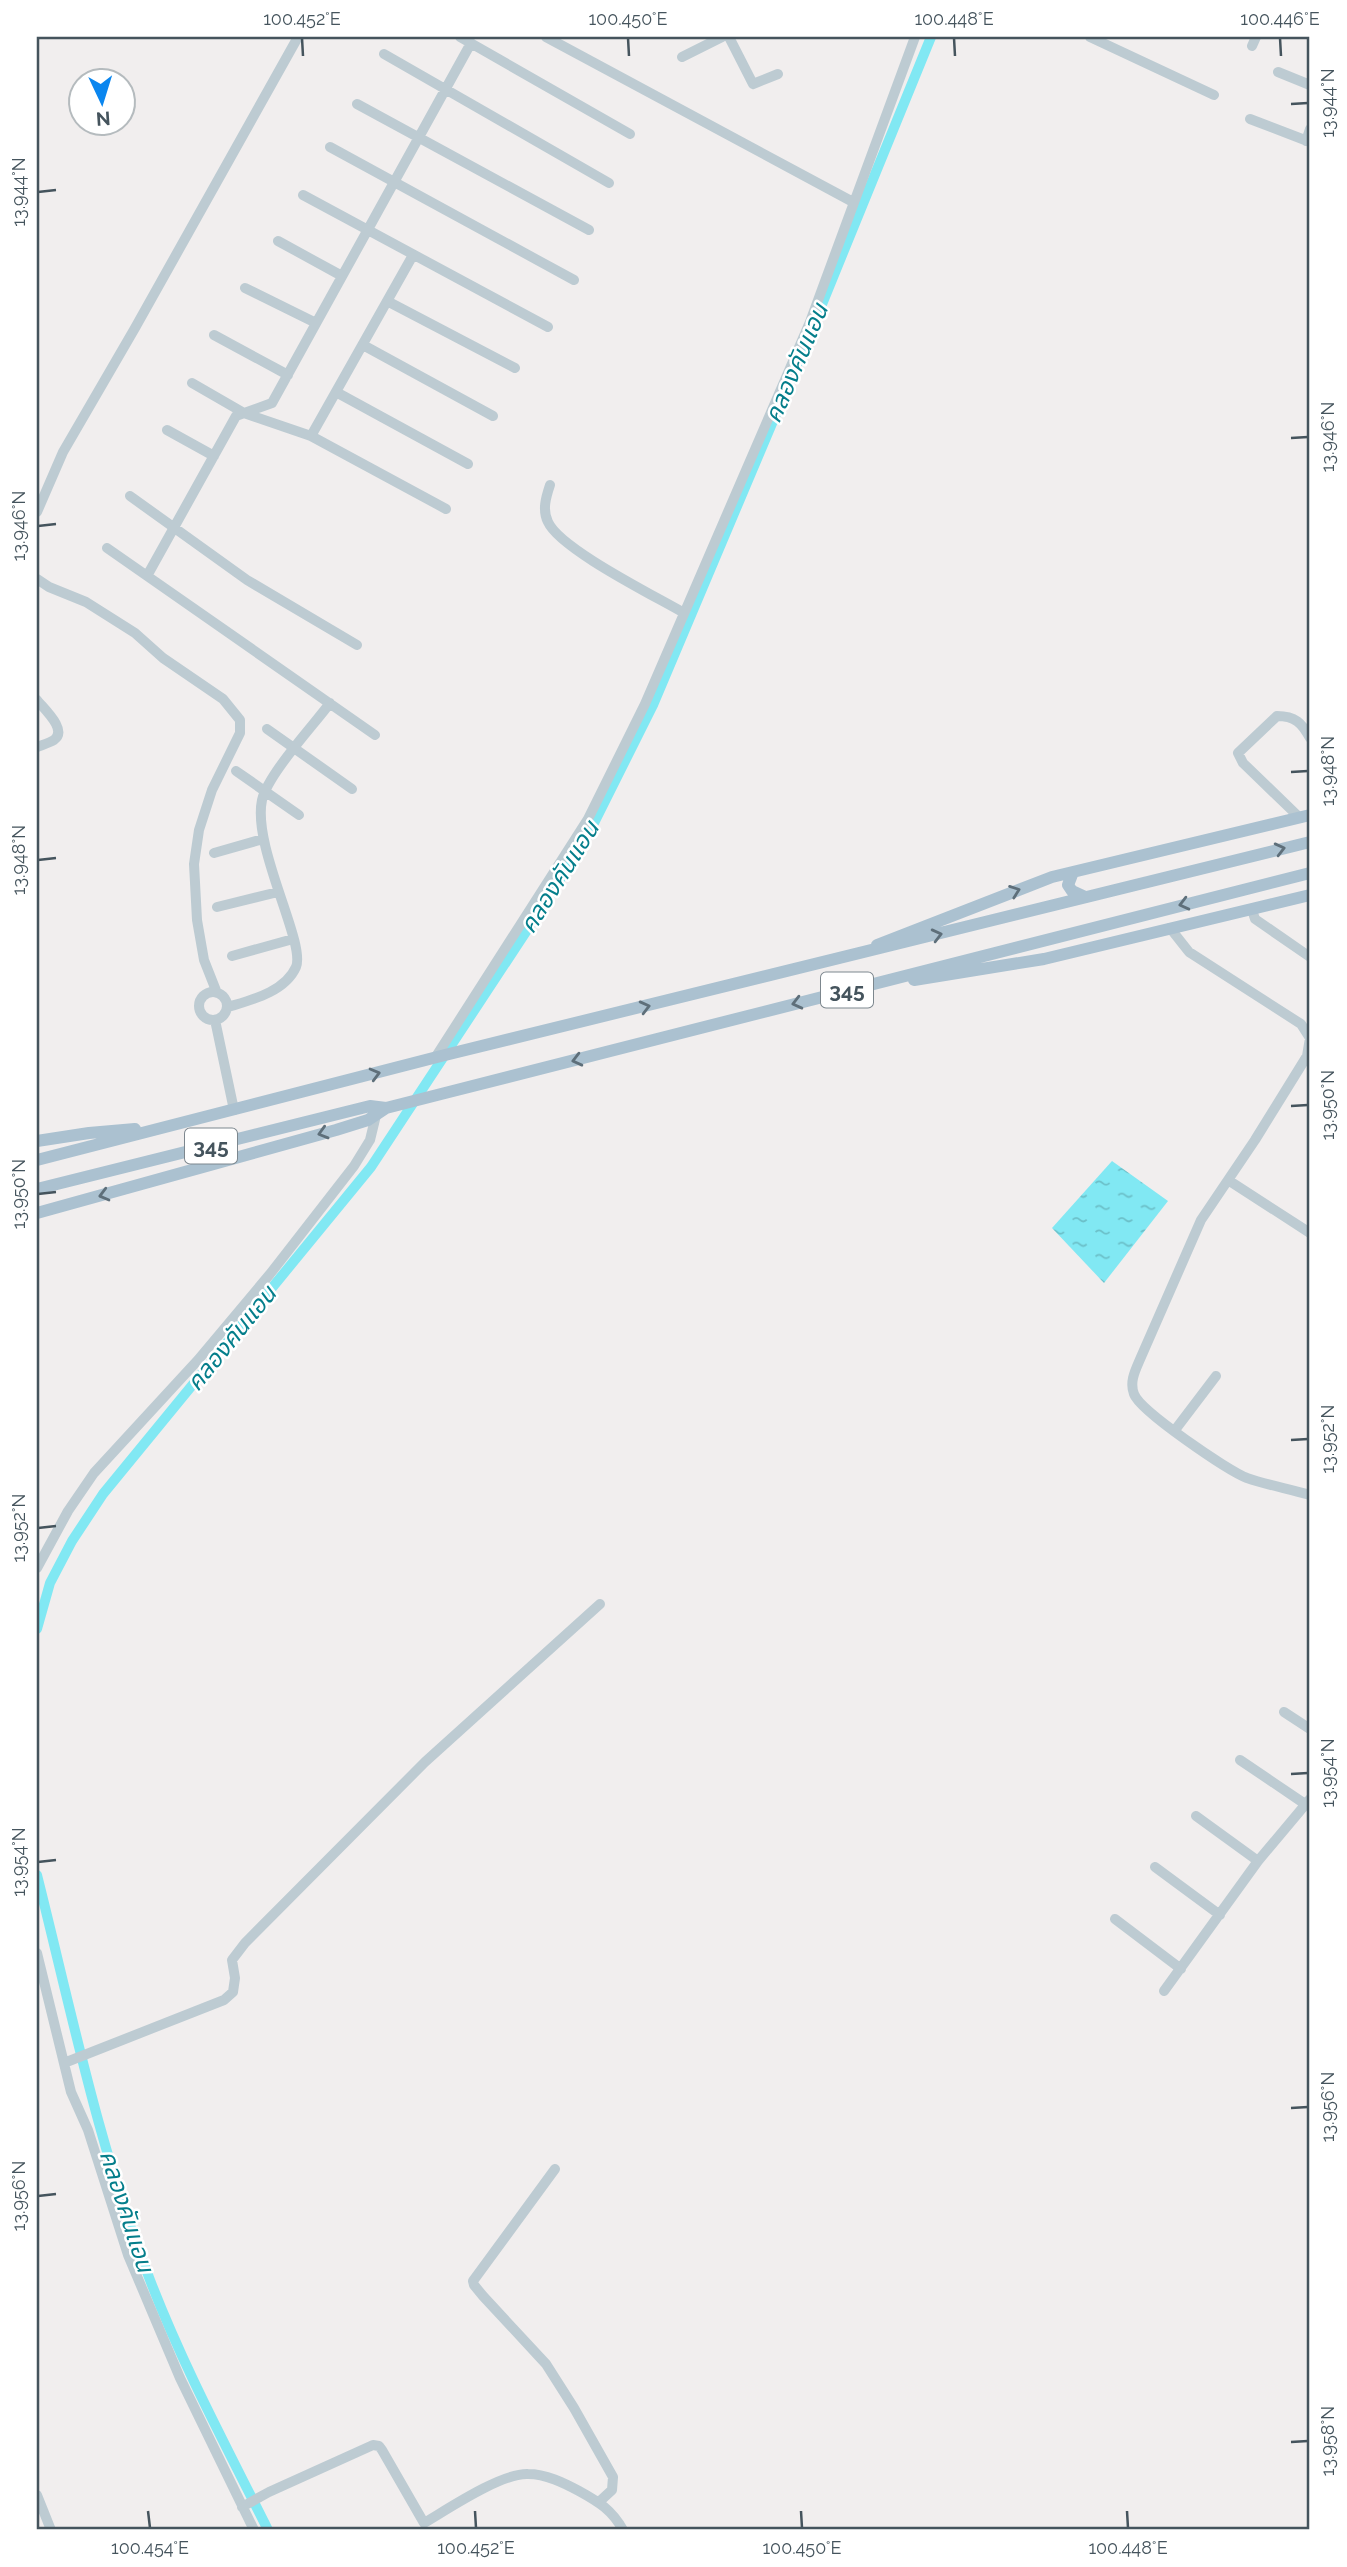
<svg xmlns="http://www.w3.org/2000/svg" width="1347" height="2567" viewBox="0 0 1347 2567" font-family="Raleway,'Noto Sans Thai',sans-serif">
<defs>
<pattern id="water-ripples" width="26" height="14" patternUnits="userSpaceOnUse" patternTransform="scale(1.75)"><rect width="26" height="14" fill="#81e8f3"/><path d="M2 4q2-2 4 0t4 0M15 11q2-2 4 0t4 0" fill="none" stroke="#6bbfc8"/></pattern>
</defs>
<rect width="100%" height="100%" fill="#f1eeee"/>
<path fill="url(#water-ripples)" d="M1112 1161 1168 1201 1104 1283 1052 1228Z"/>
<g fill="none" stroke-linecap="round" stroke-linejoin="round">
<path stroke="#81e8f3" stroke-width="10" d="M816 319 931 37
M37 1629 50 1583 72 1541 103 1494 371 1167 539 912 587 837 653 705 806 343
M37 1875C71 2010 99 2149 150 2280 183 2366 227 2448 268 2530"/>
<path stroke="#bdcbd2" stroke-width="10" d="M460 37 630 134
M546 37 853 202
M729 37 753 84 778 74
M1090 37 1214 95
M1252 46 1256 37
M384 54 609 183
M682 57 722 37
M1278 72 1310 85
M357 104 589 230
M1250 119 1310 142
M1306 141 1310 129
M330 147 574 280
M303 195 548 327
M278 241 342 276
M245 288 316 323
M387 301 515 368
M214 335 288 375
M363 345 493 416
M192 383 244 413 311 436 446 509
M336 392 468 464
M167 430 214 456
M311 436 413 255
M550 485C546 497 542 510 548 522 560 549 655 596 684 613
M130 496 247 580 357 645
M37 512 63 452 135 328 298 37
M107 548 375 735
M147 576 236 416 272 403 471 43
M37 579 49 587 86 602 135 633 163 658 223 699 240 720V733L212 790 199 830 194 864 197 920 204 960 217 993
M37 700C44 709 68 730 54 740 49 743 42 745 37 747
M267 729 352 789
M236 771 299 815
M1300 818 1243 763 1238 753 1277 716C1295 716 1302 723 1310 738
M214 853 263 839
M217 907 278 892
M1252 910 1255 919 1310 957
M1170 928 1189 952 1301 1024 1310 1038 1307 1056 1255 1140 1201 1220 1141 1357C1136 1369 1129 1381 1134 1394 1140 1411 1227 1470 1247 1478 1267 1485 1290 1489 1310 1495
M232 956 293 939
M199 1006a14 14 0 1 1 28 0a14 14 0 1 1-28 0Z
M228 1007C251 1000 285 992 296 967 306 943 252 847 262 800 268 774 313 726 330 703
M215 1020 234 1110
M435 1058 588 819 645 704 810 322 915 37
M1228 1180 1310 1233
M1175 1430 1216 1376
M37 1568 68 1511 94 1473 198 1360 270 1274 354 1166 370 1140 377 1111
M1284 1712 1310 1729
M1240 1760 1305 1804
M1196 1816 1258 1861
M1155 1867 1220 1915
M1115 1919 1181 1969
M37 1953 71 2092 88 2130 128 2255 180 2378 254 2530
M1164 1991 1258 1861 1310 1799
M64 2063 224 2000 233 1992 235 1978 232 1960 245 1943 425 1762 600 1604
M555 2169 473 2281 474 2285 483 2296 546 2364 574 2408 613 2477 612 2490 599 2502
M37 2495 51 2530
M242 2507 269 2492 373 2445 379 2446 382 2450 424 2523C448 2509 501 2473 528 2474 546 2474 564 2483 579 2491 599 2502 612 2510 623 2530"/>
<path stroke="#abc1d0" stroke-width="12" d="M1073 872 1068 885 1072 891 1085 897
M877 945 1052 877 1310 815
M914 980 1044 959 1310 895
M37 1141 89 1133 135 1129
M37 1160 441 1056 1310 842
M37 1189 370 1106 386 1108 445 1093 1310 873
M37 1213 336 1130 368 1120 386 1108"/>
</g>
<defs><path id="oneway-chevron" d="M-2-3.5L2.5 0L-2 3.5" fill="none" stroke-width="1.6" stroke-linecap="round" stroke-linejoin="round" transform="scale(1.75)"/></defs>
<g stroke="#5e6f7a">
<use href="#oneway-chevron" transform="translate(1280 849) rotate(-14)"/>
<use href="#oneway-chevron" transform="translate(1015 891) rotate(-20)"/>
<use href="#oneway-chevron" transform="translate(1184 904) rotate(166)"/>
<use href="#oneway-chevron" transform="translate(937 935) rotate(-14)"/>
<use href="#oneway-chevron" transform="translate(797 1003) rotate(166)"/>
<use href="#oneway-chevron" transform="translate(645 1007) rotate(-14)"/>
<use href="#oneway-chevron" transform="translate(577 1060) rotate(166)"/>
<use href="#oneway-chevron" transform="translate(375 1074) rotate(-15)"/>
<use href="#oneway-chevron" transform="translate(323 1133) rotate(164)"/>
<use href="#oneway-chevron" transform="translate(104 1195) rotate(165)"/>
</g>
<path fill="none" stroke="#45545d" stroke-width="2.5" d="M302 38 303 56M628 38 629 56M954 38 955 56M1280 38 1281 56M1291 104 1308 103M38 192 56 190M1291 438 1308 437M38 526 56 524M1291 772 1308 771M38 860 56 858M1291 1106 1308 1105M38 1194 56 1192M1291 1440 1308 1439M38 1528 56 1526M1291 1774 1308 1773M38 1862 56 1860M1291 2108 1308 2107M38 2196 56 2194M1291 2442 1308 2441M148 2511 150 2528M475 2511 476 2528M801 2511 802 2528M1127 2511 1128 2528"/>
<g text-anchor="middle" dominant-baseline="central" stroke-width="5" stroke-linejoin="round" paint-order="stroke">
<g fill="#fff" stroke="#7d878e" stroke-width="2">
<rect x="821" y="972.5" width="52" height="35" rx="5"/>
<rect x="185" y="1128.5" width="52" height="35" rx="5"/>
</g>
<g font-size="21" font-weight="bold" fill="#45545d">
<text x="847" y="990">345</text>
<text x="211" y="1146">345</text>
</g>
<g font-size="24" font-style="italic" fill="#047e8b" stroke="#fff">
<text transform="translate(796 363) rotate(-67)">คลองคันแอน</text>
<text transform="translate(559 877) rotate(-58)">คลองคันแอน</text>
<text transform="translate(231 1338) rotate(-51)">คลองคันแอน</text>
<text transform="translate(127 2211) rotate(72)">คลองคันแอน</text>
</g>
</g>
<rect width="1347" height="2567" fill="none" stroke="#ffffff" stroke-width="77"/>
<g transform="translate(102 102) rotate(176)"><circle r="33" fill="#ffffff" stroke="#b5bbbe" stroke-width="2"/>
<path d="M0-5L12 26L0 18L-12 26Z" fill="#0a86ef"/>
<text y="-10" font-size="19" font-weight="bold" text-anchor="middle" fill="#45545d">N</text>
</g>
<rect x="38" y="38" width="1270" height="2490" fill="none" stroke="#45545d" stroke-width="2.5"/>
<g font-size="18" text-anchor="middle" fill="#45545d">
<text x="302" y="25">100.452°E</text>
<text x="628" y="25">100.450°E</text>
<text x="954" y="25">100.448°E</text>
<text x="1280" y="25">100.446°E</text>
<text transform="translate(1328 103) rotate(-90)" y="6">13.944°N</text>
<text transform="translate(19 192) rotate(-90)" y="6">13.944°N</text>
<text transform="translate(1328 437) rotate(-90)" y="6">13.946°N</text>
<text transform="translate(19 526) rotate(-90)" y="6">13.946°N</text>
<text transform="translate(1328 771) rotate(-90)" y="6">13.948°N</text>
<text transform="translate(19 860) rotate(-90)" y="6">13.948°N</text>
<text transform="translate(1328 1105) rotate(-90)" y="6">13.950°N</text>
<text transform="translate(19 1194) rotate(-90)" y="6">13.950°N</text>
<text transform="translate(1328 1439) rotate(-90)" y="6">13.952°N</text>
<text transform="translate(19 1528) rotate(-90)" y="6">13.952°N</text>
<text transform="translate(1328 1773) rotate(-90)" y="6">13.954°N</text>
<text transform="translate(19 1862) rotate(-90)" y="6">13.954°N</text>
<text transform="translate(1328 2107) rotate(-90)" y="6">13.956°N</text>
<text transform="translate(19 2196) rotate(-90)" y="6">13.956°N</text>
<text transform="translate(1328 2441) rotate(-90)" y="6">13.958°N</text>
<text x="150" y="2554">100.454°E</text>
<text x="476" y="2554">100.452°E</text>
<text x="802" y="2554">100.450°E</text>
<text x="1128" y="2554">100.448°E</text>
</g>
</svg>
